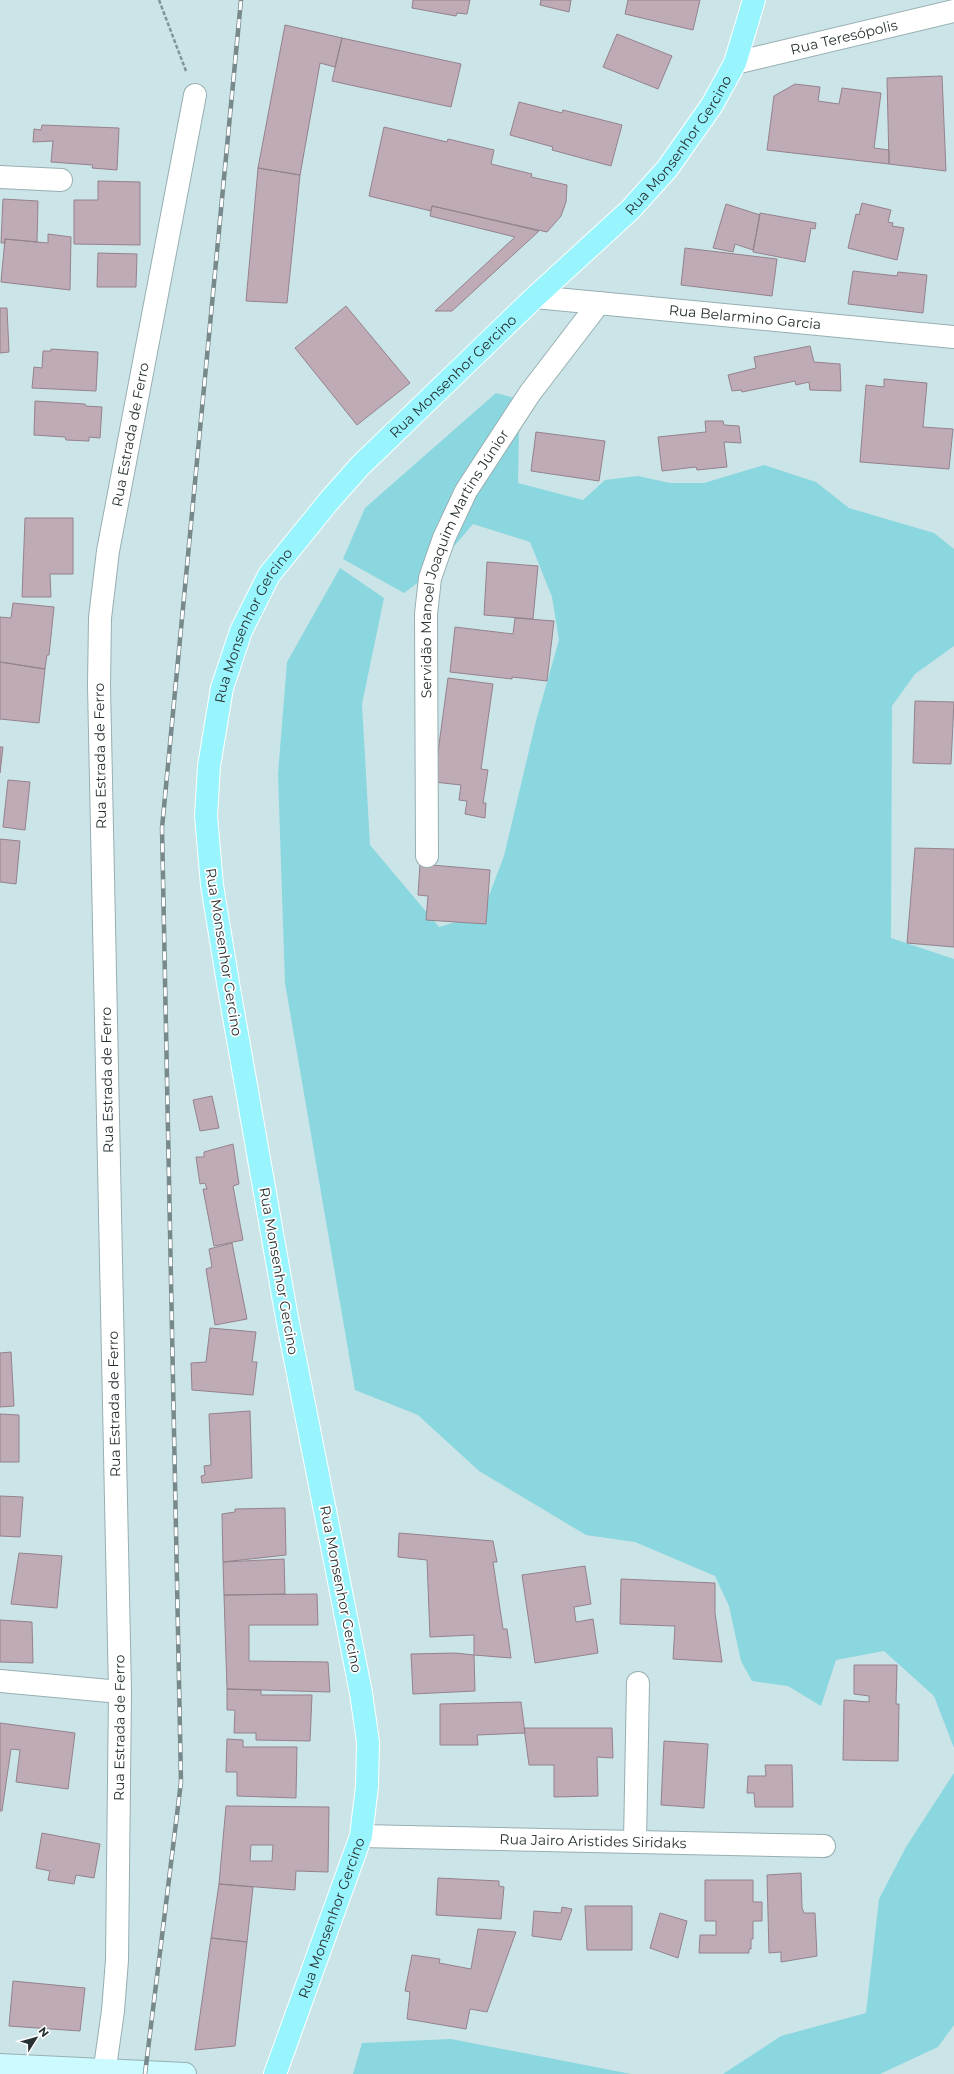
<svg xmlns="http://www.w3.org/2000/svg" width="954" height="2074" viewBox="0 0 954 2074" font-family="Montserrat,sans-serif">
<rect width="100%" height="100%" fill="#cbe4e7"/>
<path fill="#8ad7e0" d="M496 393 515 398 519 427 518 483 583 500 605 480 638 476 670 483H704L764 465 816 482 849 508 934 533 954 549V646L915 674 892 706 891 938 954 959V1748L934 1696 884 1651 836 1660 821 1706 788 1686 752 1681 741 1661 729 1606 715 1576 635 1542 586 1535 479 1471 418 1415 355 1390 285 983 278 774 287 662 340 568 384 598 362 704 370 845 439 927 482 914 504 856 536 721 559 640 552 597 530 542 473 524 432 572 404 593 343 559 365 508Z
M954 1773V2025L938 2047 880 2074H723L781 2036 866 2013 879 1899 906 1847Z
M451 2039 631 2074H353L362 2043Z"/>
<path fill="#beabb6" stroke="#94828c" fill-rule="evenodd" d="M413 0H470L467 14 457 13 456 16 412 8Z
M541 0H571L569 12 540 5Z
M628 0H700L693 30 625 14Z
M285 25 342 38 335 67 320 63 300 175 258 168Z
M617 34 672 56 658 89 603 67Z
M342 38 461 64 451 107 332 81Z
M942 76 946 171 889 164 887 78Z
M795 84 820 87 818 101 839 104 842 88 881 93 874 148 889 150V164L767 150 774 96Z
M519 102 562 113 563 110 622 125 611 166 552 150 553 147 510 135Z
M42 125 119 128 117 170 92 168 93 165 51 162 53 141 33 142 34 129 41 130Z
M384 127 447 142 448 139 494 150 491 164 532 174 531 177 567 185 566 202 561 216 547 232 432 206 431 211 369 196Z
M258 168 300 175 287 303 246 301Z
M98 181 140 182V245L74 244V200H98Z
M3 199 38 201 37 242 5 239V243H1Z
M862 203 891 210 888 222 893 223 892 226 904 228 897 260 848 248 856 214 859 215Z
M726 204 760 215 753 250 735 244 733 252 713 248Z
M432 206 454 211 539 231 452 311H435L515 237 430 216Z
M760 213 816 223 815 229 811 228 805 262 753 252Z
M48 234 71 237 70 290 1 282 5 239 48 243Z
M685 248 777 259 772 296 681 285Z
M98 253 137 254 136 287H97Z
M853 271 897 276 898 272 927 275 923 313 848 304Z
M346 306 410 383 357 425 295 348Z
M0 308H7L9 352 0 353Z
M810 346 814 362 840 364 841 391 810 390 809 382 796 385 795 381 742 392 741 390 732 391 728 375 756 368 754 357Z
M51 349 98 352 96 391 32 388 34 367 42 368 43 351H51Z
M884 379 927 383 923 427 953 429 949 469 860 462 866 385 884 387Z
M35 401 85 404 86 406 102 407 100 438 89 437V441L66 440 65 437 34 435Z
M705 421H723L724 425 739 426 741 443 724 442 727 467 697 470 696 467 662 471 658 437 706 432Z
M536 432 605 441 599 481 531 471Z
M25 518H73V574H50L51 597H22Z
M487 562 538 566 533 619 484 615Z
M13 603 54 607 49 655H47L45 669 0 662V617L11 618Z
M515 618 554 621 547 681 512 677V679L450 672 455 627 513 634Z
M0 662 45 669 39 723 0 719Z
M448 678 493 684 481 769 488 770 483 803H486L485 818 465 814 467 801 459 800 461 785 434 782Z
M915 701 954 702 951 764 913 763Z
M0 747H3L0 773Z
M8 780 30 782 25 830 3 827Z
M0 839 20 841 16 884 0 882Z
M915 848 954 849V947L907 943Z
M420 864 490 870 486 924 426 920 428 896 418 895Z
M212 1096 219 1128 200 1131 193 1100Z
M233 1144 239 1184 233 1186 243 1240 214 1246 203 1189H207L205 1183 200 1184 196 1157H204V1152Z
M232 1243 247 1319 215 1325 206 1269 212 1267 209 1249Z
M210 1328 256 1332 252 1362H257L253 1395 192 1390 191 1363 206 1362Z
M11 1352 14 1406 0 1407V1353Z
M250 1411 252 1478 202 1483 201 1476 205 1475 204 1466 211 1465 209 1414Z
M0 1414 19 1415V1462H0Z
M0 1496 23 1497 20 1537 0 1536Z
M285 1508 286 1555 223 1562 222 1514 235 1512V1509Z
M399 1533 493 1541 497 1562H493L503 1629H507L511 1658 474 1655V1635L430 1637 427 1560 398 1557Z
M19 1553 62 1556 57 1608 11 1604Z
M284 1559 285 1594 224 1595 223 1562Z
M585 1566 591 1604 574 1607 576 1622 593 1619 598 1653 535 1663 522 1575Z
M621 1579 715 1583V1613L722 1662 673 1659 675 1626 620 1624Z
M317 1594 318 1625H249V1661L328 1662 330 1692 227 1689 224 1595Z
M0 1620 32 1622 33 1663 0 1662Z
M455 1653 474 1655 475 1691 413 1694 411 1654Z
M854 1665H897L896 1704H899L898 1761 843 1760 844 1700 869 1702V1696L854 1694Z
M227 1689 261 1690V1695H312L310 1741 256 1740V1733H234L235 1710H227Z
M521 1702 525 1733 477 1735 478 1745H440V1704Z
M0 1723 75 1733 68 1789 16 1782 20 1750 11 1749 2 1811H0Z
M524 1728H612L613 1758 597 1757 598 1796 554 1797V1765H529Z
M227 1739 243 1740V1747H297L296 1798 237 1796V1772H226Z
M664 1741 708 1744 704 1808 661 1805Z
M765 1765H792L793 1807H755L754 1793H747L748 1776H766Z
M226 1806 329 1807 328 1872 296 1871 295 1890 219 1884ZM251 1845H273L272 1861H250Z
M42 1833 100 1844 94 1878 76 1875 74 1884 48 1880 50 1871 36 1868Z
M801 1873 802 1908 804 1913H815L817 1956 781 1962V1952L769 1953 767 1875Z
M438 1878 499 1881V1886L504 1887 501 1919 436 1915Z
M705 1880H753V1902H762V1921H753V1939H751V1949H749V1953H699L700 1935H716V1921H705Z
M219 1884 253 1887 247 1942 211 1938Z
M585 1906H632V1950H587Z
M562 1907 572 1909 561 1940 532 1936 534 1911 561 1913Z
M660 1913 687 1921 678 1958 650 1948Z
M478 1929 516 1932 487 2012 470 2009 466 2029 407 2019 410 1992 405 1991 412 1955 440 1959 439 1963 471 1969Z
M211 1938 247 1942 235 2046 195 2050Z
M13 1981 85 1988 80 2031 9 2026Z"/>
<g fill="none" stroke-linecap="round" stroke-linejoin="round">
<defs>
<g id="street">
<path id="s1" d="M735 63 954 11"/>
<path d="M0 177 61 180"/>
<path id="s2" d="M535 297 954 337"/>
<path id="s3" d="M427 856 426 614 430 578 444 538 466 491 530 393 599 303"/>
<path d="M0 1681 120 1692"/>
<path id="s4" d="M361 1836 824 1846"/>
<path d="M635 1842 638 1683"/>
<path id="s5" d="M104 2074 113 2011 117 1960 120 1692 99 685 100 618 108 551 195 95"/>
</g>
<path id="secondary" d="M0 2065 185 2074"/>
<g id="primary">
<path id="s6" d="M275 2074 361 1836 367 1786 368 1742 361 1693 287 1318 228 983 212 885 206 816 209 766 222 688 241 631 269 575 329 501 360 466 535 297 630 210 667 169 712 105 735 63 754 0"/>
</g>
</defs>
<use href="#street" stroke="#97afb1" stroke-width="24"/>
<use href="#secondary" stroke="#97afb1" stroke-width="24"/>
<use href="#primary" stroke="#fff" stroke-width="24"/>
<path stroke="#819496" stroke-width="2.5" stroke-dasharray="4 2" stroke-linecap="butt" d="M159 0 186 71"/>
<use href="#street" stroke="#fff" stroke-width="22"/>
<use href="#secondary" stroke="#cbfaff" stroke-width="22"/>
<use href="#primary" stroke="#98f5fe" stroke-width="22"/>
<defs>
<path id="rail" d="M145 2074 181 1782 162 828 241 0"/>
</defs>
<use href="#rail" stroke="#78898b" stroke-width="4.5"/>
<use href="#rail" stroke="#fff" stroke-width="3" stroke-dasharray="9" stroke-linecap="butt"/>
</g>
<g text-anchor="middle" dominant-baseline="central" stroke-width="3.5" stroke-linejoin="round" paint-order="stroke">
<g font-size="14" fill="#283233" stroke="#fff">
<text stroke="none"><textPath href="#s1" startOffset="112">Rua Teresópolis</textPath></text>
<text stroke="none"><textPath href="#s6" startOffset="2135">Rua Monsenhor Gercino</textPath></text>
<text stroke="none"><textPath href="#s2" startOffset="211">Rua Belarmino Garcia</textPath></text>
<text stroke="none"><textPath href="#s6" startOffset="1811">Rua Monsenhor Gercino</textPath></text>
<text stroke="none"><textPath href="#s5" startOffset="1643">Rua Estrada de Ferro</textPath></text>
<text stroke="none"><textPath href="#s3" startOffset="301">Servidão Manoel Joaquim Martins Júnior</textPath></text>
<text stroke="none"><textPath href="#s6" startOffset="1487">Rua Monsenhor Gercino</textPath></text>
<text transform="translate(100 756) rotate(-91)">Rua Estrada de Ferro</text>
<text transform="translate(224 952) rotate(81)">Rua Monsenhor Gercino</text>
<text transform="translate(107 1080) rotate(-91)">Rua Estrada de Ferro</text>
<text transform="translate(279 1271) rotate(80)">Rua Monsenhor Gercino</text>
<text transform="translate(114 1404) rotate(-91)">Rua Estrada de Ferro</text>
<text transform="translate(341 1589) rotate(79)">Rua Monsenhor Gercino</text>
<text stroke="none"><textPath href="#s5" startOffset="347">Rua Estrada de Ferro</textPath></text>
<text stroke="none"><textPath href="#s4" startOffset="232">Rua Jairo Aristides Siridaks</textPath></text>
<text stroke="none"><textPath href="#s6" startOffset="166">Rua Monsenhor Gercino</textPath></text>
</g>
</g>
<g transform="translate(36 2038) rotate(53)" stroke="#ffffff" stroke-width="3" paint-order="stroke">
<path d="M0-3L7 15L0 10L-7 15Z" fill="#283233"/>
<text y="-6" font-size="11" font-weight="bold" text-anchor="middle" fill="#283233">N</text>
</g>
</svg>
